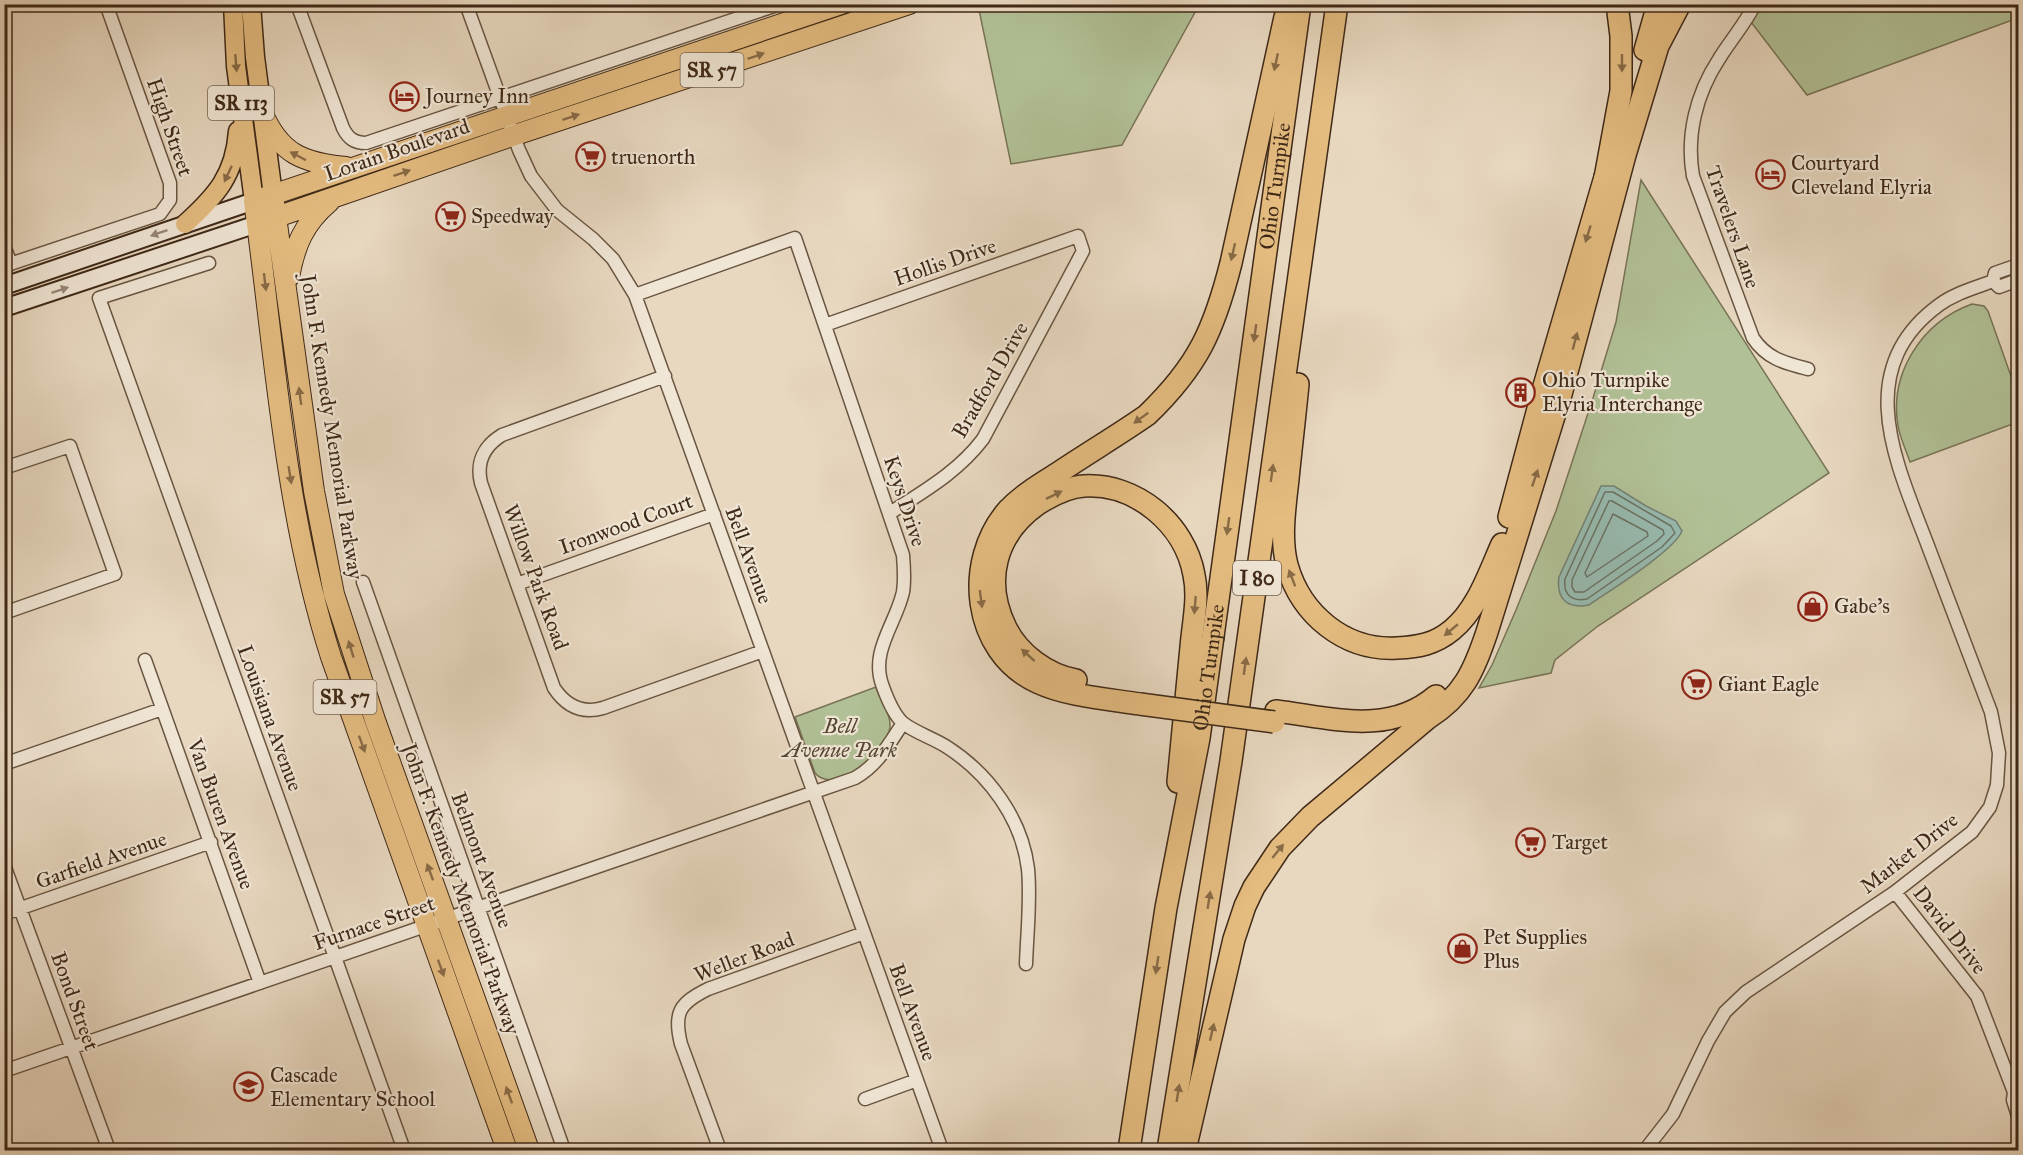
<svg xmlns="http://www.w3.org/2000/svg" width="2023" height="1155" viewBox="0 0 2023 1155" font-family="'IM FELL Great Primer',serif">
<rect width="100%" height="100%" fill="#e8d8c0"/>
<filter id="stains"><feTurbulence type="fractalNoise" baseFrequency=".00333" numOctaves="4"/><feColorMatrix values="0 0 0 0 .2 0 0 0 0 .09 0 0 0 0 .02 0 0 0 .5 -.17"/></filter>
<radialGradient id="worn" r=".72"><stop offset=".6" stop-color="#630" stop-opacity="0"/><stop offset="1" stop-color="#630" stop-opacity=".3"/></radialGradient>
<path fill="#b1c096" stroke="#787456" stroke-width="1.5" d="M978 5V4L1199 5 1122 145 1011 164Z
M1762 5H2018V18L1807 95 1751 22Z
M1641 180 1829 473 1598 626 1555 660 1551 673 1479 688 1492 665 1516 610 1556 511 1593 398 1616 322Z
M1972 304 1984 306 1988 311 2018 396V422L1910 462C1906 450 1900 438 1898 426 1889 373 1922 322 1972 304Z
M876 687C880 700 891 713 890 727 888 751 835 797 815 773L795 717Z"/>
<path fill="#97baaf" stroke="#748072" stroke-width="1.5" d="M1601 486H1614L1646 506 1676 521 1682 531C1674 551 1609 591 1589 605 1567 609 1556 599 1559 577Z"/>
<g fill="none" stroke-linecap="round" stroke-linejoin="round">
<path stroke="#6b7263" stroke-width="1.5" d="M1605 492H1613L1671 526 1675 533 1662 547 1587 599C1571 602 1563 594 1565 579Z
M1609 501H1612L1663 530 1664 534 1657 541 1584 592H1575L1572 587V580Z
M1613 514 1647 532 1648 536 1587 577 1585 573Z"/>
<defs>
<path id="minor" d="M297 4 343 128C348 138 354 143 366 143L780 4
M466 4 519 150 531 176 557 210 593 239 613 259 635 295 942 1150
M1755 4C1745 24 1730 41 1719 59 1696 94 1686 136 1693 176L1753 338C1767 359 1785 363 1808 369
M4 246 11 264
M209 263 99 298 404 1150
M2018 265 1995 273 1993 281 1999 287 2018 280
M4 266 160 214 170 200V183L106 4
M635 295 795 238 903 555C904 567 905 580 903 592 896 624 869 652 883 687 887 698 894 715 903 723 914 732 935 739 947 747 989 774 1022 819 1028 869 1031 900 1027 933 1026 964
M825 325 1078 236 1083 251 983 439C958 472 924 491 890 513
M665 376 502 435C484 446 476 462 481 483L554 688C566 706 582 714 603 708L763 651
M4 468 70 446 115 574 4 613
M363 582 564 1150
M517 584 714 514
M145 660 260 983
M4 764 162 709
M4 865 109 1150
M1895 892 1977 996 2014 1092 2013 1100 2018 1116
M4 914 211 842
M4 1071 855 778C878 765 889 744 903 723
M865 1099 917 1080
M720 1150 681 1044C673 1012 680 1003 708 989L864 933
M1645 1150 1673 1114 1708 1041 1725 1012 1746 992 1895 892 1972 832 1990 807 1997 785 1999 753 1991 712C1970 657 1949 601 1928 546 1897 464 1850 370 1939 305 1955 293 1975 288 1993 281"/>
<path id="secondary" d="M4 286 254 201
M4 308 257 224"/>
<path id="primary" d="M233 4 236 66 254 201
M251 4 255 57 273 195
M185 224C216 196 235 175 238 131"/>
<path id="trunk" d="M262 112C280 154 303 163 346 167
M273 195 314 491 334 594 375 720 529 1150
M265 221 515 135 909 4
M289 277C295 245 304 223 329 202
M507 1150 331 657C284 510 275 353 254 201L841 4"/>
<g id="motorway">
<path d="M1645 50 1658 4"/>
<path d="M1605 178 1621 91V36L1617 4"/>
<path d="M1298 384C1295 416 1291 448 1288 479 1285 507 1280 538 1287 565 1301 615 1345 651 1397 648 1419 647 1435 644 1452 630 1477 610 1489 573 1502 544"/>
<path d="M1542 393 1605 177"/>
<path d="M1560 398 1625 155 1658 46 1680 4"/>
<path d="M1509 517 1539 405"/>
<path d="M1076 680C1047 675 1019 654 1006 628 983 581 995 534 1038 504 1052 495 1067 487 1084 486 1136 483 1185 524 1194 575 1199 598 1193 623 1191 647 1187 692 1182 737 1178 782"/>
<path d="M1140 704C1108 699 1066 696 1037 682 972 652 963 561 1008 510 1021 496 1039 485 1055 475 1086 454 1117 436 1147 415 1198 366 1214 330 1231 263L1285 17"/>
<path d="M1276 711C1332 718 1389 736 1436 696"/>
<path id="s1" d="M1129 1150 1166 908 1199 738 1300 4"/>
<path d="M1168 1150 1231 761 1337 4"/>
<path d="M1185 1150 1234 939 1245 906 1254 887 1280 848 1310 817 1428 718C1463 696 1474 671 1487 632L1556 410"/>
</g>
</defs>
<use href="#minor" stroke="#695541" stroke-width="15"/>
<use href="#secondary" stroke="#3f2917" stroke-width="20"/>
<use href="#primary" stroke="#3f2917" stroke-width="21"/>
<use href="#trunk" stroke="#3f2917" stroke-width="22"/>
<use href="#motorway" stroke="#3f2917" stroke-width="24"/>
<use href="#minor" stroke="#f0e6d6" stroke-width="12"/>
<use href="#secondary" stroke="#f0e6d6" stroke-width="16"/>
<use href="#primary" stroke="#e4bc80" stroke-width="18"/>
<use href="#trunk" stroke="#e4bc80" stroke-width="20"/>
<use href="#motorway" stroke="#e4bc80" stroke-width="21"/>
<defs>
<path id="motorway-bridge" d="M1140 704 1274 722"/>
</defs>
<use href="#motorway-bridge" stroke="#3f2917" stroke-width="24" stroke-linecap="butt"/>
<use href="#motorway-bridge" stroke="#e4bc80" stroke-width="21"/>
</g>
<defs><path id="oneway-solid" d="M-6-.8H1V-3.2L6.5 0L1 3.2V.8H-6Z" transform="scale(1.5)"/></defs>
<g fill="#896b46">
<use href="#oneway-solid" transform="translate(756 56) rotate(-19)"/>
<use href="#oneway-solid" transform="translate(1276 62) rotate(102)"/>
<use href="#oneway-solid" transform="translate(236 63) rotate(85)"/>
<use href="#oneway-solid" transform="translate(1622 63) rotate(90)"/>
<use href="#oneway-solid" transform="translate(571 117) rotate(-18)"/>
<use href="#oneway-solid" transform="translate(298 156) rotate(-152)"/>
<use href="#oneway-solid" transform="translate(402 173) rotate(-19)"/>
<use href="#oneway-solid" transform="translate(228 174) rotate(115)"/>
<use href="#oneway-solid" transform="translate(1588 234) rotate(107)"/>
<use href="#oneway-solid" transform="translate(1233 252) rotate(103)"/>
<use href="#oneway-solid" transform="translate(265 282) rotate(83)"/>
<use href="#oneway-solid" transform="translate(1255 333) rotate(98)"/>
<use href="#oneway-solid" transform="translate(1575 341) rotate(-75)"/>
<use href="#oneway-solid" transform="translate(300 396) rotate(-98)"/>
<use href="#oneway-solid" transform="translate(1141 418) rotate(144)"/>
<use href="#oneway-solid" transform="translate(1272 473) rotate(-82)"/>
<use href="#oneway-solid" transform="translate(290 475) rotate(81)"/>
<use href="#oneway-solid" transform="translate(1535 478) rotate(-71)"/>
<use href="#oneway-solid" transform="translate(1054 495) rotate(-26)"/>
<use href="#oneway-solid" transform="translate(1228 526) rotate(98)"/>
<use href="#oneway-solid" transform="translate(1292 578) rotate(-111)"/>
<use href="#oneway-solid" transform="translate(981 599) rotate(82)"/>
<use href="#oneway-solid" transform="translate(1195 605) rotate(95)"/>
<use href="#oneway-solid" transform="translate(1451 630) rotate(140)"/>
<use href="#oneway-solid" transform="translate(351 649) rotate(-107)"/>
<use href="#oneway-solid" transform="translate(1028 655) rotate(-138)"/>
<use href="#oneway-solid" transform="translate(1245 666) rotate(-82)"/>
<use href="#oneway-solid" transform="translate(362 744) rotate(70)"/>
<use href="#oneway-solid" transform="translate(1278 851) rotate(-51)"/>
<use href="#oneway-solid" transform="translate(430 872) rotate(-110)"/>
<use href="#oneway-solid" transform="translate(1209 900) rotate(-81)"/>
<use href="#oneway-solid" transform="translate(1157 965) rotate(99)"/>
<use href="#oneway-solid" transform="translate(441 968) rotate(70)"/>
<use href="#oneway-solid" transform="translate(1212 1032) rotate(-77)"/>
<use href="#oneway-solid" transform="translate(1178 1093) rotate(-81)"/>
<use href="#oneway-solid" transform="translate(509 1095) rotate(-110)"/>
</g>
<g fill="#988876">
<use href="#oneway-solid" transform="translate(159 233) rotate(161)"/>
<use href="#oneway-solid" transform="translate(60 290) rotate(-18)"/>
</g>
<defs>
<symbol id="hotel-ring" viewBox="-11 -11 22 22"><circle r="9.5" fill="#f0e6d6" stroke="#8f2418" stroke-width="1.5"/><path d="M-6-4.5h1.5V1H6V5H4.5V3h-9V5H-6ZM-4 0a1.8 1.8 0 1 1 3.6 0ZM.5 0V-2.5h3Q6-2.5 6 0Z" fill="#8f2418"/></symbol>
<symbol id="supermarket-ring" viewBox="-11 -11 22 22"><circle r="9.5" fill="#f0e6d6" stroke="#8f2418" stroke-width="1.5"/><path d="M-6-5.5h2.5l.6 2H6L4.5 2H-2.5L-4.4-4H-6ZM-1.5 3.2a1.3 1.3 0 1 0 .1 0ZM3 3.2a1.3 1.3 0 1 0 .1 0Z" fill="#8f2418"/></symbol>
<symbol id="building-ring" viewBox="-11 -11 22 22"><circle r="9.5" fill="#f0e6d6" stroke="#8f2418" stroke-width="1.5"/><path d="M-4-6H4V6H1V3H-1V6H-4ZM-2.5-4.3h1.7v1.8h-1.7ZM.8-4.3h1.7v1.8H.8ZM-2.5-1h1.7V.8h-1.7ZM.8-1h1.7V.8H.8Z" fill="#8f2418"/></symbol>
<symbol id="shop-ring" viewBox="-11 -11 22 22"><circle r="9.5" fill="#f0e6d6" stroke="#8f2418" stroke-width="1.5"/><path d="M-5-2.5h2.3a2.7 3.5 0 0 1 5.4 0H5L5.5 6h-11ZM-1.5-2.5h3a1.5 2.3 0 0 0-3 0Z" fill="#8f2418"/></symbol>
<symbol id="school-ring" viewBox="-11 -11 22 22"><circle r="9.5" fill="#f0e6d6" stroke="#8f2418" stroke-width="1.5"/><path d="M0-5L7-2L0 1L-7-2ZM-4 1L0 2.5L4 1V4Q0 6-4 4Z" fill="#8f2418"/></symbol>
</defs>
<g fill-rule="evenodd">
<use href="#hotel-ring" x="388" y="80" width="33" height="33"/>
<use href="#supermarket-ring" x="574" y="140" width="33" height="33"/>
<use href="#hotel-ring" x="1754" y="158" width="33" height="33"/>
<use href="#supermarket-ring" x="434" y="200" width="33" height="33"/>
<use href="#building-ring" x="1504" y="376" width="33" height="33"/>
<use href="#shop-ring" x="1796" y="590" width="33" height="33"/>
<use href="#supermarket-ring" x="1680" y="668" width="33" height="33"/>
<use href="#supermarket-ring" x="1514" y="826" width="33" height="33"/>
<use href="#shop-ring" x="1446" y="932" width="33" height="33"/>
<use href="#school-ring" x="232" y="1070" width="33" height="33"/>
</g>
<g text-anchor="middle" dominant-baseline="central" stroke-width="4.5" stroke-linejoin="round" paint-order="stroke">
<g fill="#f0e6d6" stroke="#746250" stroke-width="1.5">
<rect x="680.5" y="53" width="63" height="34" rx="4.5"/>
<rect x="208" y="86" width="66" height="34" rx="4.5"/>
<rect x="1233" y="561" width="48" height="34" rx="4.5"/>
<rect x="313.5" y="680" width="63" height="34" rx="4.5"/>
</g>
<g font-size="20" font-weight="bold" fill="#3f2917">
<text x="712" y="70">SR 57</text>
<text x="241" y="103">SR 113</text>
<text x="1257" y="578">I 80</text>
<text x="345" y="697">SR 57</text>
</g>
<g font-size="21" fill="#3f2917" stroke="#f0e6d6" text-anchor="start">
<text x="425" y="96">Journey Inn</text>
<text x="611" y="157">truenorth</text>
<text x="1791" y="163">Courtyard<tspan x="1791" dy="24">Cleveland Elyria</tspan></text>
<text x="471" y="216">Speedway</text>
<text x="1542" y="380">Ohio Turnpike<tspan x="1542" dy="24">Elyria Interchange</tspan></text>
<text x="1834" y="606">Gabe's</text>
<text x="1718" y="684">Giant Eagle</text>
<text x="1552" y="842">Target</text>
<text x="1483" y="937">Pet Supplies<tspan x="1483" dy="24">Plus</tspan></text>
<text x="270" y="1075">Cascade<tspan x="270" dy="24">Elementary School</tspan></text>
</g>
<g font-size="21" fill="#3f2917" stroke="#f0e6d6">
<text transform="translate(170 127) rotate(71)">High Street</text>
<text transform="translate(397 150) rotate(-19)">Lorain Boulevard</text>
<text stroke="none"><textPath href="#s1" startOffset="975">Ohio Turnpike</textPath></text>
<text transform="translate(1733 227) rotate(71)">Travelers Lane</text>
<text transform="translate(945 262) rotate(-19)">Hollis Drive</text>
<text transform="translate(990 380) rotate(-60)">Bradford Drive</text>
<text transform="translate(332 427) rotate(81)">John F. Kennedy Memorial Parkway</text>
<text transform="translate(905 501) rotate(72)">Keys Drive</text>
<text transform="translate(626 524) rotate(-20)">Ironwood Court</text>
<text transform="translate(749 555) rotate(70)">Bell Avenue</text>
<text transform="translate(536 577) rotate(70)">Willow Park Road</text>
<text stroke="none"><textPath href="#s1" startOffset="489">Ohio Turnpike</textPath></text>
<text transform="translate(270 718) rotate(70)">Louisiana Avenue</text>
<text transform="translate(221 814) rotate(70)">Van Buren Avenue</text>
<text transform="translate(1909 853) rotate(-38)">Market Drive</text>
<text transform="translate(101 860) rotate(-19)">Garfield Avenue</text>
<text transform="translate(482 860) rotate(70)">Belmont Avenue</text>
<text transform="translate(461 889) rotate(70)">John F. Kennedy Memorial Parkway</text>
<text transform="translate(374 923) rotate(-19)">Furnace Street</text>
<text transform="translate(1950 930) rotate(52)">David Drive</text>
<text transform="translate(744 957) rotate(-21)">Weller Road</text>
<text transform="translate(75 1001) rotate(70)">Bond Street</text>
<text transform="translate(913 1012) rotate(70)">Bell Avenue</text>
</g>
<g font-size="21" font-style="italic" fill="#564730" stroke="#f0e6d6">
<text x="840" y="726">Bell<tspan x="840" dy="24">Avenue Park</tspan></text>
</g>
</g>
<rect width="2023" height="1155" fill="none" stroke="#e8d8c0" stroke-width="24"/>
<rect x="6" y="6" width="2011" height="1143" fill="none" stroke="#3f2917" stroke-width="3"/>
<rect x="12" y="12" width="1999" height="1131" fill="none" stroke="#3f2917" stroke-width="1.5"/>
<rect width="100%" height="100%" filter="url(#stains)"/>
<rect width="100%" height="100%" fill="url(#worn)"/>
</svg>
